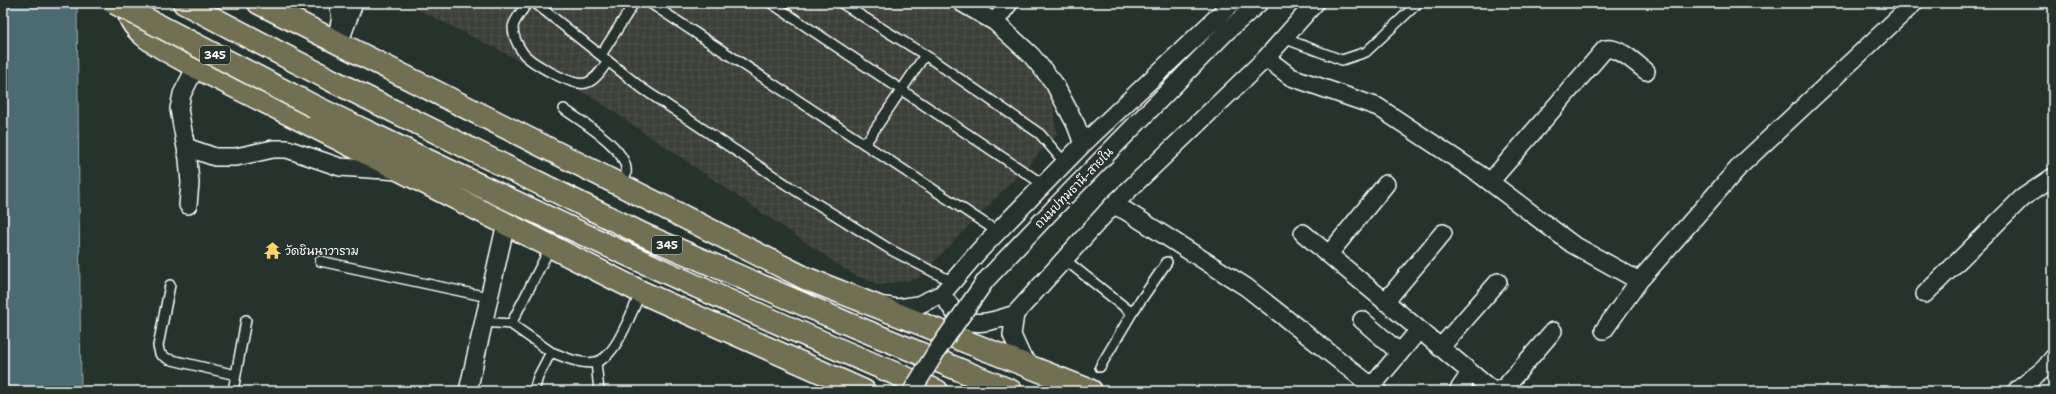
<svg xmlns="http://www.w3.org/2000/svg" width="2056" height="394" viewBox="0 0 2056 394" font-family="'Shantell Sans','Playpen Sans Thai',sans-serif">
<defs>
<pattern id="industrial-grid" width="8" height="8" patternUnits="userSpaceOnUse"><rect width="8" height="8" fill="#3a3f38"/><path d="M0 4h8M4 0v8" fill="none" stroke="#4e524c"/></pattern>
</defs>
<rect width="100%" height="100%" fill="#26332d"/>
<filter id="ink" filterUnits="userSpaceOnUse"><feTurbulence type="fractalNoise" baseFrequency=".025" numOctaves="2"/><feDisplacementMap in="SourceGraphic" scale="8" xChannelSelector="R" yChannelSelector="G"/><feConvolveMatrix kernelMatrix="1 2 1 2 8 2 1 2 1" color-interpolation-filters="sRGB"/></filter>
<g filter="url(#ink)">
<path fill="url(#industrial-grid)" d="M405 3H946L984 22 1012 45 1050 87 1057 135 917 279 880 285 852 274 592 97Z"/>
<path fill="#4c6a72" stroke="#94a6aa" d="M3 3H77L81 391H3Z"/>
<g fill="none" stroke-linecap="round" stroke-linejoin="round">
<defs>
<path id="lane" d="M527 3C523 10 514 20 513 27 513 36 518 46 523 53 531 63 573 87 586 83 596 80 602 69 608 61
M535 3 643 89 790 187 891 250 953 282
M650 3 998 232
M771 3 1044 185
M841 3 925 55 1040 134 1065 163
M1283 38 1342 60 1366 52 1418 3
M601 55 634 3
M564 109C581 122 630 149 626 174 625 178 623 182 622 186
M865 144 925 55
M1064 259 1132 313
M320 261 488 297
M170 285 158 346 160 354 168 359 236 375
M482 322 511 324
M551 352C565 357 580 365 595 362 616 359 632 310 641 292
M596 362 599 391
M1100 367 1132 313 1167 262
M233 391 246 320
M534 391 538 377 551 352 511 324 551 246"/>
<path id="street" d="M338 3 341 17 338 31
M962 3 995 22 1031 55 1054 83 1076 125 1083 144
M995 22 1009 3
M339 43 354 3
M1266 58 1291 77 1378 107 1482 176 1572 244 1639 281
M186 147 215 157H236L273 149H287L340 167 399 171
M1490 182 1605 49C1619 46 1635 63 1646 71
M188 205 190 183 188 159 179 109 182 94 196 67
M1057 205 1227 31 1259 3
M1113 205 1126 211 1246 287 1378 391
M1303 233 1493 391
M1329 254 1386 184
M942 294C947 300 951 309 957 315 971 330 999 319 1015 314
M1925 294 2022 198 2053 177
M1385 302 1443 233
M885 306 898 308 918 305 942 294 978 252 1083 144 1232 3
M1362 320 1400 353
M1604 330 1639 281 1740 166 1914 3
M1440 348 1498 282
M1033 369 1021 355 1012 335 1015 314 1113 205 1266 58 1315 3
M1372 386 1419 330
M468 391 506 223
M1458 391 1470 373
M1496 391 1506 386 1553 331
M2016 391 2044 369 2053 358"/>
<path id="primary" d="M129 3C122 33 175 54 196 67L641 292 864 391
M184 3 331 80 644 235 851 325 1011 391
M259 3 805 278 1091 391
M315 107C521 205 726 304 937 391"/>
</defs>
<use href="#lane" stroke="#fff" stroke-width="12"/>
<use href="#street" stroke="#fff" stroke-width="20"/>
<use href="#primary" stroke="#fff" stroke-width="25"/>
<use href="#lane" stroke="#26332d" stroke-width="9"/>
<use href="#street" stroke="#26332d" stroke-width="17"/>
<use href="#primary" stroke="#716f52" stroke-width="22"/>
<defs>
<path id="street-bridge" d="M912 391 936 352 986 280 1057 205"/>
<path id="primary-bridge" d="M115 3 315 107"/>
</defs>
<use href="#street-bridge" stroke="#fff" stroke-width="20" stroke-linecap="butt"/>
<use href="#primary-bridge" stroke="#fff" stroke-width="25" stroke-linecap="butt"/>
<use href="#street-bridge" stroke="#26332d" stroke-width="17"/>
<use href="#primary-bridge" stroke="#716f52" stroke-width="22"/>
</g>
</g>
<defs>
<symbol id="temple-bare" viewBox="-9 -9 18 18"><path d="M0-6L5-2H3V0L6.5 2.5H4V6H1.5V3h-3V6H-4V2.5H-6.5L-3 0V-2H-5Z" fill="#ffd166" stroke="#26332d" stroke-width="2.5" paint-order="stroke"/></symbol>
</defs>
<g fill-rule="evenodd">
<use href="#temple-bare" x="260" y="238" width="25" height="25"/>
</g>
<g text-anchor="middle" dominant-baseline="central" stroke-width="3" stroke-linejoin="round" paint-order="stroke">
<g fill="#26332d" stroke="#bec2c0" stroke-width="1">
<rect x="200" y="46" width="30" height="18" rx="3"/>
<rect x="652" y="236" width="30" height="18" rx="3"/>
</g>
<g font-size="11" font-weight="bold" fill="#fff">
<text x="215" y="55">345</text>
<text x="667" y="245">345</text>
</g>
<g font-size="12" fill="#fff" stroke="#26332d">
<text transform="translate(1074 188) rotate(-46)">ถนนปทุมธานี-สายใน</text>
</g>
<g font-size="12" fill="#fff" stroke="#26332d" text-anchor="start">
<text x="285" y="251">วัดชินนาวาราม</text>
</g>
</g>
<rect width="2056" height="394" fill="none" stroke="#26332d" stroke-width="16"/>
<rect x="8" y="8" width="2040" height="378" fill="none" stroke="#fff" stroke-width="1.5" filter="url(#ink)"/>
</svg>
